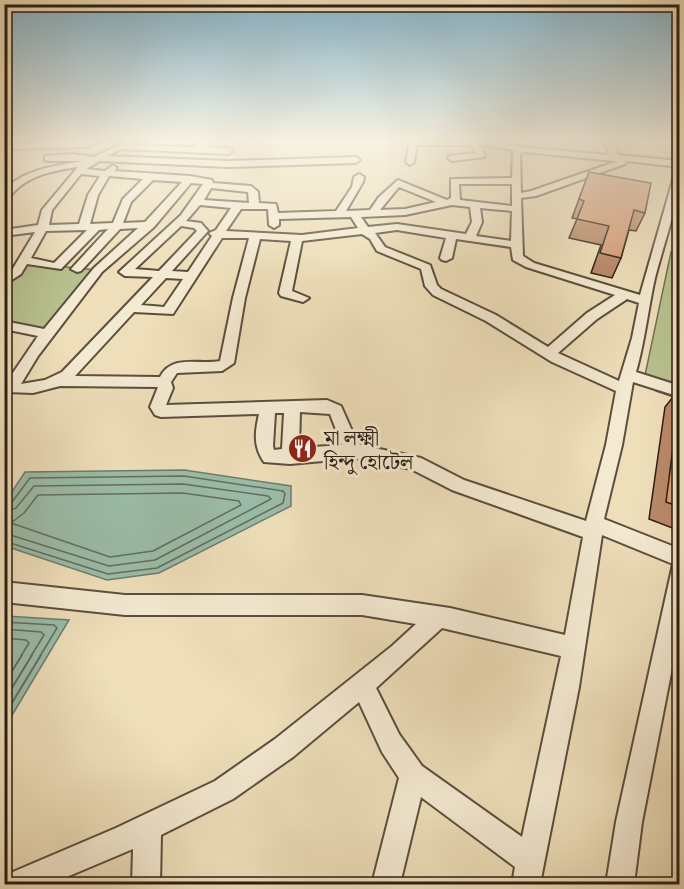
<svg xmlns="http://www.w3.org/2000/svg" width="684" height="889" viewBox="0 0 684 889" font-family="'Gentium Book Plus','Noto Serif Bengali',serif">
<rect width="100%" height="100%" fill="#eedfba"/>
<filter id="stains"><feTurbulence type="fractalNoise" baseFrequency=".00333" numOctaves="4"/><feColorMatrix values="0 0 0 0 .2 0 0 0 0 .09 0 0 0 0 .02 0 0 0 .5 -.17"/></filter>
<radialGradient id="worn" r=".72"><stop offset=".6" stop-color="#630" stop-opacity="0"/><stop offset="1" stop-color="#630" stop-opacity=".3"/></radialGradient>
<path fill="#b8c290" stroke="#727052" stroke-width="1.5" d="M671 252 679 254V399L656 391 644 380Z
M25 263 98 270 50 331 5 322V283Z"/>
<path fill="#9bbdaa" stroke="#6e7d6e" stroke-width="1.5" d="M184 470 291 486V506L159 573 107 580 5 546V502L25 472Z
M5 616 69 620 5 727 4 616Z"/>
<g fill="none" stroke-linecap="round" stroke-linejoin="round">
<path stroke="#636e5f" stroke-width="1.5" d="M183 493 239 501 241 505 153 551 110 557 11 523 24 513 38 495Z
M4 504 12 502 30 478 184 476 283 491 285 494 283 503 157 568 108 574 4 541
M4 512 16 508 34 486 183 484 268 496 271 499 155 560 109 566 4 533
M4 622 54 625 57 628 40 656
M4 629 41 632 44 635 31 656
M4 638 26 640 29 643 21 656"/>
<path stroke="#636e5f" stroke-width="2" d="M4 684 22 655
M4 701 32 655
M4 716 41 655"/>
<defs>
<path id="minor" d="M101 141 88 147 4 149V145Z
M127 141H139L132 145 194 147 201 141H209L206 147 229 148 233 151 229 154 121 149 107 156 228 161 356 157 360 160 356 163 228 167 100 161 86 169 105 171 113 165 117 168 114 171 190 176 212 180 213 183 251 186 258 192 259 203 276 204 278 213 336 211 352 187 354 177 359 174 364 177 363 182 346 211 370 210 379 197 398 180 447 200 451 198V179L512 178 513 150 483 145H480L485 155 484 157 452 161 448 158 449 156 476 153 471 145H417L414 162 410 165 406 162 410 141H492L522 147 609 155 608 148 602 141H611L616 147 618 155 680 161C680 202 665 239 655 278 648 309 645 341 636 372L680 386V397L633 382 622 445 604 519 680 549V627L642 822 634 884H606L616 822 673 564 602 535 579 687 540 884H512L515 867 421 797 400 884H372L399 778 382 752 359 702 293 757 233 799 161 835 160 884H132L133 849 50 884H4L8 874 116 828 215 781 275 739 392 646 416 624 362 615H125L4 602V582L125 595H362L450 608 565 635 583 537 452 490 411 469 356 458 290 464 264 462C253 446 255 432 259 414L161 417 155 415 150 407 158 387 60 386 33 393 6 392 4 386 38 336 4 329V321L44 329 94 268 138 228 120 229 81 271 77 272 71 269 108 229 99 230 61 269 27 264 21 274 4 285V276L12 270 35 232 4 236V230L38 225 42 210 78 167C57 170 34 174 18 188 12 192 10 199 4 202V190C25 169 55 166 82 161H48L45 160V156L72 154 94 157ZM525 152 614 161H618L531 191 521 193 520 153ZM626 161 679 167 676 169 640 295 534 263 523 256 521 198 536 196 625 164ZM81 174 100 176 88 195 79 224 49 225 52 210ZM109 176 143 179 123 199 113 223 90 224 98 195ZM153 180 182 182 145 222 123 223 131 202ZM191 183 203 184 181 215 119 272 125 276 153 277 62 372 45 380 21 384 38 356 102 272 154 227ZM459 184H512V206L460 200ZM399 187 436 202 405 209 380 210ZM211 188 248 192 249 203 204 200ZM200 205 231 208 216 230 209 233 212 236 188 272 172 271 208 231 201 223 186 221ZM452 205 470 207 472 222 466 234 397 224 368 227 361 217 405 215ZM480 208 512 211 511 241 476 236 482 222ZM241 209H268L269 225 274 228 279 225V219L351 217 358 228 302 235 226 231ZM181 226 194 228 197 231 159 271 135 269ZM87 230 54 263 31 258 46 231ZM397 230 446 238 440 258 442 260 446 261 452 258 456 239 511 247 513 260 526 267 615 295 587 313 548 347 496 315 441 289 437 285 430 265 385 247 375 233ZM362 234 370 239 377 251 421 269 425 286 433 295 486 321 552 362 616 391 606 445 586 521 464 480 421 458 361 445 356 440 341 406 327 400 166 405 173 388 171 382 177 373 222 371 234 363 245 298 260 239 291 241 279 293 281 296 303 302 309 298 292 291 302 241ZM222 238H249L233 298 220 361C198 365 172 354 160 377L75 376 134 312 173 314ZM166 278 183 279 164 307 141 305ZM627 299 639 303 632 338 619 381 558 353 597 319ZM300 412 330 414 342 445 299 448ZM275 413H284L282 449 274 450 273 446ZM442 628 561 656 522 837 422 766 399 734 376 688Z"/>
</defs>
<use href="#minor" stroke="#5c4e3e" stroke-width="4"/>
<use href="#minor" fill="#f4ead2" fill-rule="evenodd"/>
</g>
<path fill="#ba896a" stroke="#2b1e14" stroke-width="1.5" d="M589 172 645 213 636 231 629 230 621 258 612 278 591 273 601 245 569 238 577 219 572 218Z
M680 388V531L649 519 665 407Z"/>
<path fill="#d89f7b" stroke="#2b1e14" stroke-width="1.5" d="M589 172 651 183 645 213 634 210 621 258 600 253 609 226 577 219 584 201 579 199Z
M680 392V507L666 502Z"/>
<linearGradient id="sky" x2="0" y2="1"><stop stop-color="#89b8cf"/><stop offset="0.53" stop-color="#f7f1e0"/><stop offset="1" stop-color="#f7f1e0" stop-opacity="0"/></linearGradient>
<rect width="684" height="266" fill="url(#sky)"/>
<defs>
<symbol id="restaurant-disc" viewBox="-11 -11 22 22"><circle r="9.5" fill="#8f2418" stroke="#f4ead2"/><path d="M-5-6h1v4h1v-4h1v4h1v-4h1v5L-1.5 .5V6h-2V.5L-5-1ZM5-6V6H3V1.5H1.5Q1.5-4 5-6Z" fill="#fff"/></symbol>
</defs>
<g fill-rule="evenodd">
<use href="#restaurant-disc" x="286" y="432" width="33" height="33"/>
</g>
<g text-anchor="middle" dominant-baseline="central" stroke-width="6" stroke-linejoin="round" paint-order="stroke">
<g font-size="21" fill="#2b1e14" stroke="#f4ead2" text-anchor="start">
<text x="324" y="437">মা লক্ষ্মী<tspan x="324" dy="24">হিন্দু হোটেল</tspan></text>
</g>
</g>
<rect width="684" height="889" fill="none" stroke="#eedfba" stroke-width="24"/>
<rect x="6" y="6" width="672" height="877" fill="none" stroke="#2b1e14" stroke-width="3"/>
<rect x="12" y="12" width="660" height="865" fill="none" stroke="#2b1e14" stroke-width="1.5"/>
<rect width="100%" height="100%" filter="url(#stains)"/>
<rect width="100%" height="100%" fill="url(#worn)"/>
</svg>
